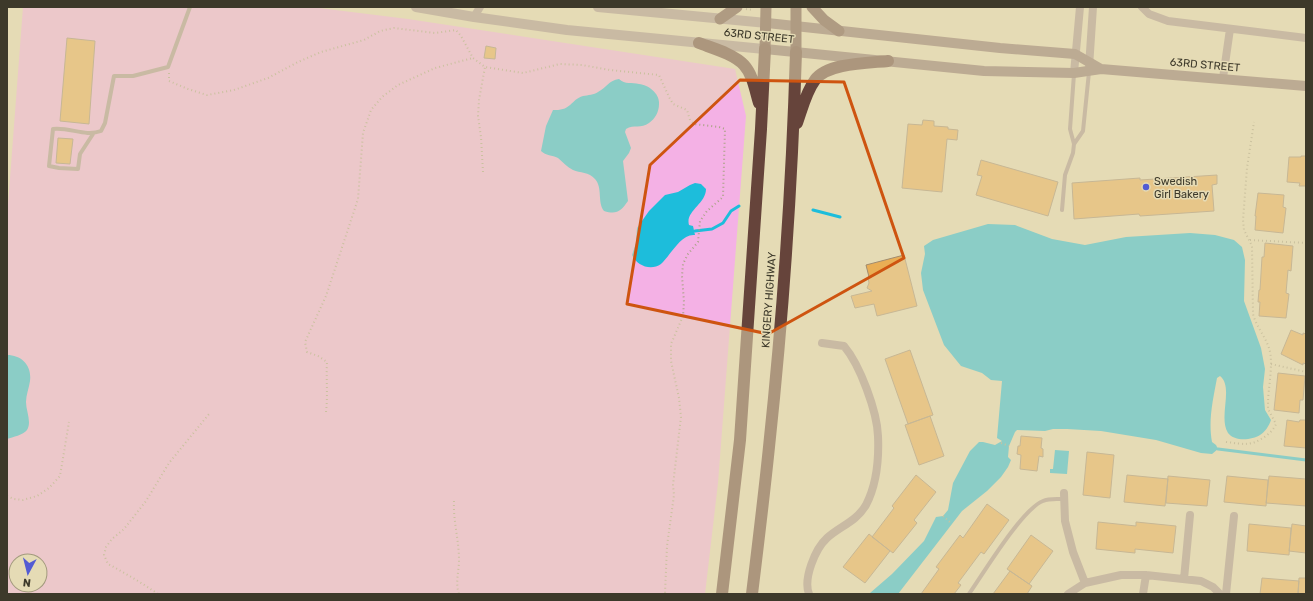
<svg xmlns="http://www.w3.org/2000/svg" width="1313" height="601" viewBox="0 0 1313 601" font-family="Rubik,sans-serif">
<rect width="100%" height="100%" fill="#e5dbb5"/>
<path fill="#f4b1e5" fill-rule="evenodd" d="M23 7H311L408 19 735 69 746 116 718 483 705 594H7V218ZM16 561H40V585H16Z"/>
<path fill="#1dbddb" d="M619 79C625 85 632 82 639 84 649 85 660 94 659 104 659 112 655 119 649 123 641 129 634 124 626 129L625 132 631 148 629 153 623 161 628 201C621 211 617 215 604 211 597 202 603 188 595 179 589 172 580 173 573 170 567 167 563 162 558 158 552 155 546 156 541 151L546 126 553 110C572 111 570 100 583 96 588 95 594 95 598 92 606 88 609 80 619 79Z
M695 183 701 184 706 189C706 204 685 211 689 225L693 226 695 235C681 233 670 256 661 264 651 271 637 266 632 255L636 243 637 228 649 211 665 195 678 192 690 185Z
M988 224 1015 225 1052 239 1085 245 1126 237 1190 233 1215 235 1234 240 1242 247 1245 260 1244 301 1261 348 1265 369 1263 387 1265 410 1271 420C1269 426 1265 432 1260 435 1252 440 1235 442 1228 433 1218 417 1234 387 1220 376L1217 378C1213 400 1208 420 1212 442L1216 445 1218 449 1212 454 1201 453 1156 440 1101 431 1067 429H1053L1045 431 1017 430 1015 432 1009 446 1008 457 1011 460 1008 467 1001 477 987 491 962 511 952 524 898 594H863L870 593 892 574 924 541 936 517 943 516 948 510 953 483 970 451 979 442H983L995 445 1002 441 997 438 1002 381 991 380 982 373 961 366 944 345 923 290 921 273 925 254 924 246 933 240Z
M7 355C22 355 32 366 30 381 29 388 26 395 26 402 26 411 32 422 27 430 23 435 13 437 7 439Z
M1055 450 1069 451 1067 474 1050 473V469H1053Z"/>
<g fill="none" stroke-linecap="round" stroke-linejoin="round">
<path stroke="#1dbddb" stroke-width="3" d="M813 210 840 217
M695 231 712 229 723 223 731 211 739 206
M1218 449 1306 460"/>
</g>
<path fill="#e9ae55" stroke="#a28c6e" d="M67 38 95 41 89 124 60 121Z
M486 46 496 48 495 59 484 58Z
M923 120 934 121V126L948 127V129L958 130 957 140 947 139 942 192 902 188 908 124 922 125Z
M58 138 73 139 70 164 56 163Z
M1301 156H1306V186H1299L1300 183 1287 182 1289 157H1301Z
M981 160 1058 182 1048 216 976 195 982 176 977 175Z
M1217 175V184L1212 185 1214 211 1140 216 1139 214 1074 219 1072 183 1140 178V180Z
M1258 193 1284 195 1283 207 1286 208 1283 233 1255 230 1256 216H1255Z
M1265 243 1293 246 1291 271 1288 270 1286 293 1289 294 1286 318 1259 316 1260 302H1258L1259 290H1260L1262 257H1264Z
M904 255 917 306 877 316 874 304 855 308 851 296 872 291 867 288 869 283 868 278 869 277 866 265Z
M1291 330 1303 335V333L1306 334V364L1303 363V365L1281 354Z
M910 350 933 415 908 424 885 359Z
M1278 373 1305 376 1303 400H1300L1299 413 1274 410Z
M930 416 944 456 919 465 905 425Z
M1287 420 1299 422 1300 420H1306V448L1284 446Z
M1021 436 1042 438 1041 448 1043 449V457L1039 456 1037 471 1020 469 1021 455 1017 454 1018 446H1020Z
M1087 452 1114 455 1110 498 1083 495Z
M916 475 936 492 914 520 917 523 893 553 872 537 894 508 892 506Z
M1127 475 1168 479 1165 506 1124 502Z
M1168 476 1210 480 1207 506 1166 503Z
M1227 476 1268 480 1266 506 1224 502Z
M1269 476 1306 479V506L1266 503Z
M987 504 1009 520 984 554 981 552 958 583 961 585 954 594H921L939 569 936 567 960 535 963 538Z
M1098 522 1136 526V522L1176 526 1173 553 1135 549V553L1096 549Z
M1249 524 1291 528 1289 555 1247 551Z
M1292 524 1306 526V553L1289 551Z
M869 534 890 551 865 583 843 567Z
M1031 535 1053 551 1029 584 1007 569Z
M1010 571 1032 586 1027 594H993Z
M1262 578 1299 581 1298 593 1300 594H1260Z
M1299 578H1306V594H1300L1298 593Z"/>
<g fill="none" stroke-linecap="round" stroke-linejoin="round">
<path stroke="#aaa385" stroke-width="2" stroke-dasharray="1 3" stroke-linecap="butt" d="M746 9 753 10
M169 73V81L188 89 207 95 234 90 268 78 298 62 321 52 364 40 380 31 394 28 435 33 456 30 461 36 473 58 485 67 523 73 560 64 582 65 610 70 659 75 669 97 673 104 687 110 690 120 694 124 719 127 725 129 723 197 707 211 700 221 698 242 688 254 683 264 682 276 684 302 683 316 671 344V361L679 398 681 417 673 485 674 495 667 546 665 594
M483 172 481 137 478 116 479 100 485 67
M1250 240 1306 243
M1271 364 1306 372
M326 412C328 395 326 379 327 362L318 356 307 352 305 342 326 296 358 199 363 133 371 110 382 97 398 85 435 68 473 58
M1226 442C1244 444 1250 447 1266 436 1270 433 1274 429 1276 424L1268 409V404C1268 388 1274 363 1269 348 1265 336 1256 326 1253 314L1252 246 1244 230 1243 220 1247 168 1254 122
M1001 443 1009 446
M7 496 14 499 23 500 37 496 49 488 60 476 69 422
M454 501C453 521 459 540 459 560 459 572 455 582 459 594
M943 516 952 524
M158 594C142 583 125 573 108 564L104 555 106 547 112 539 124 529 146 501 169 463 209 414"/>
<path stroke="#a6938f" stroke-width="4" d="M93 134 80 154 78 169 59 168 49 166 53 129C70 127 85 137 101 131L105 123 114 76H133L168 67 190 7
M1074 144 1083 131 1089 72
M1062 210 1065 175 1073 153 1074 144 1070 129 1074 74
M969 594C983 574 1022 509 1043 501 1049 498 1057 499 1064 499"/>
<path stroke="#a6938f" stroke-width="8" d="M1142 7 1149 14 1168 21 1306 38
M474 17 480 7
M1089 67 1093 7
M1074 73 1080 7
M1223 78 1230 29
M1064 493 1065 521 1073 552 1085 583
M1184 579 1190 515
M809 594C803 579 815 549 827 538 840 526 856 522 866 505 877 484 879 459 878 436 877 411 860 365 844 346L822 343
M1068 594 1085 583 1121 575H1146L1201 581 1213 587 1220 594
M1143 594 1146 575
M1226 594 1234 516"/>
<path stroke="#a6938f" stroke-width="10" d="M416 7 474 17 567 30 765 49
M598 7 767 23"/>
<path stroke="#8b716a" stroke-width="10" d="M767 23 1000 48 1075 54 1101 69
M765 49 984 71 1074 73 1101 69 1306 86"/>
<path stroke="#6e4e46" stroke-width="11" d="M812 7 824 20 839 31
M720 19 737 7
M765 49 766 7
M796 52V7"/>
<path stroke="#66443b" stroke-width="12" d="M699 43C712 48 734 54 744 65 753 75 755 90 759 103
M797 123C802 109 806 92 815 80 827 63 868 63 888 61
M722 594 740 440 761 129 765 49
M752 594C758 545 764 496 769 447 783 316 792 184 796 52"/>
</g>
<path d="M0 0H1313V601H0ZM740 80 844 82 904 258 768 334 627 304 650 165Z" fill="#e5dbb5" fill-opacity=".55" fill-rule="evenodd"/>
<path fill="none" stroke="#ce5410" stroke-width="3" stroke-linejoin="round" d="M740 80 844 82 904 258 768 334 627 304 650 165Z"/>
<circle fill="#535cd3" stroke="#e5dbb5" stroke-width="1.5" cx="1146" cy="187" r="4"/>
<g text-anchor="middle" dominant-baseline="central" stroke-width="3" stroke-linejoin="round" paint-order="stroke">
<g font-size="11" fill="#3d392a" stroke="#e5dbb5">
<text transform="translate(759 36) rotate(6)">63RD STREET</text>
<text transform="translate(1205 65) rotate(5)">63RD STREET</text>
<text transform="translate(769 300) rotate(-86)">KINGERY HIGHWAY</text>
</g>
<g font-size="11" fill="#3d392a" stroke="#e5dbb5" text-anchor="start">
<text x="1154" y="181">Swedish<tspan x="1154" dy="13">Girl Bakery</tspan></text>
</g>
</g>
<rect width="1313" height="601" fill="none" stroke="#3d392a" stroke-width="16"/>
<g transform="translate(28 573) rotate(187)"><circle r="19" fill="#e5dbb5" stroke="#a29a7d"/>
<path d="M0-3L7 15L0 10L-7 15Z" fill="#535cd3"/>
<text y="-6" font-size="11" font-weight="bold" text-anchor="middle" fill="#3d392a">N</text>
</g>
</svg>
